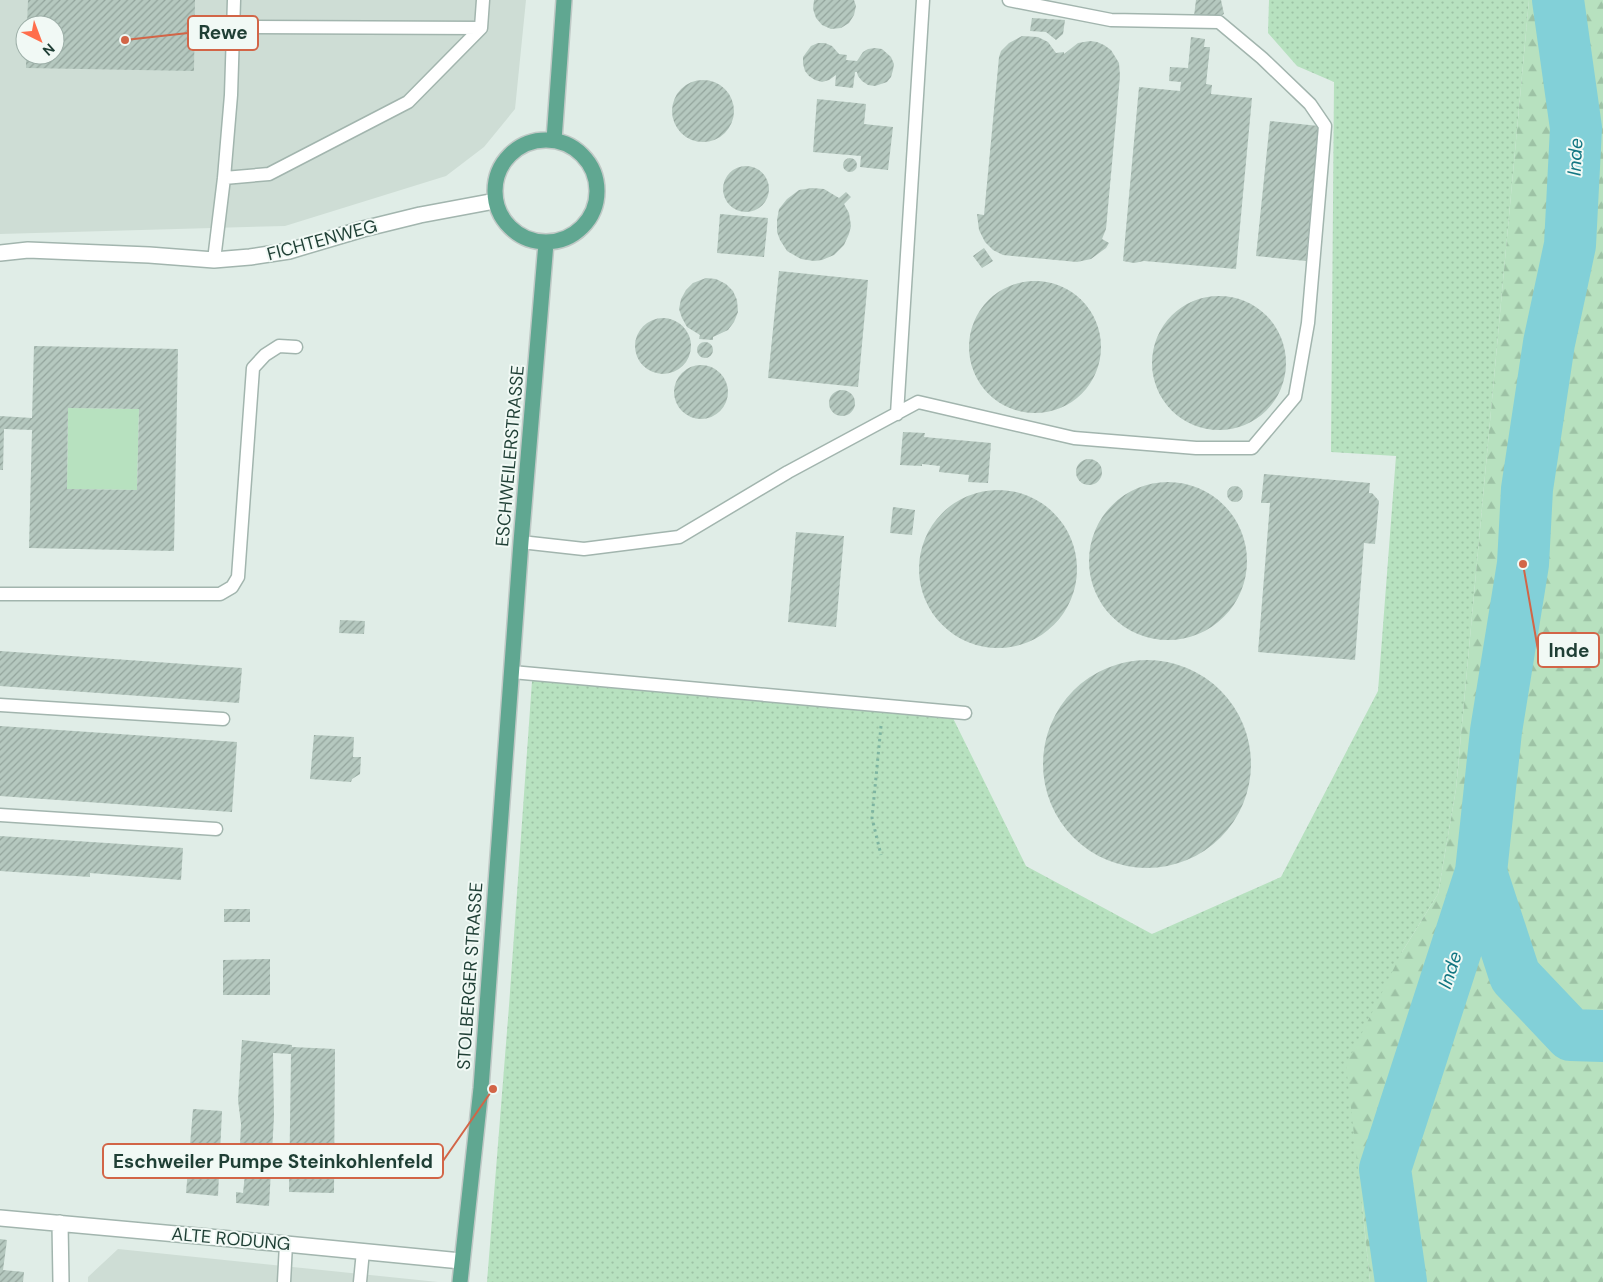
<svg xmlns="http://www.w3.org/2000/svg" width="1603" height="1282" viewBox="0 0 1603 1282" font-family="'DM Sans',sans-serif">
<defs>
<pattern id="grass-dots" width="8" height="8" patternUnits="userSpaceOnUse" patternTransform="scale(1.25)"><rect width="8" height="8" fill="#b7e1bf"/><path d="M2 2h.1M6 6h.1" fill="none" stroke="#9dc2a5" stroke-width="1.8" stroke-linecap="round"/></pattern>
<pattern id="forest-firs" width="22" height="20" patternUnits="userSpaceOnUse" patternTransform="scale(1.25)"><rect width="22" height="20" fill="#b7e1bf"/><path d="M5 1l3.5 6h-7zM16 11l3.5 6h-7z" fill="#9dc2a5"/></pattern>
<pattern id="building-hatch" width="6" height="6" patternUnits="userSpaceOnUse" patternTransform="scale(1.25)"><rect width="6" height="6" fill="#b5c8bf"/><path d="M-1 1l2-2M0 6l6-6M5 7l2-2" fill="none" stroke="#93a49c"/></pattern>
</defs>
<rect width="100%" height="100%" fill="#e0ede7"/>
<path fill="#ceddd5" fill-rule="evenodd" d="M0 0H526L515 109 484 147 446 176 285 226 0 234ZM25 25H55V55H25Z
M118 1249 438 1282H88V1277Z"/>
<path fill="url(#grass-dots)" d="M1269 0H1529L1456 789 1438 894 1402 952 1362 1204 1370 1282H487L509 1006 533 667 894 700 947 706 1026 866 1152 934 1281 877 1378 691 1396 456 1331 452 1334 82 1297 66 1268 33Z"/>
<path fill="url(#forest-firs)" d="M1529 0H1603V1282H1370L1362 1204 1346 1065 1402 952 1438 894 1456 789Z"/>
<path fill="#b7e1bf" d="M68 408 139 409 137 490 67 489Z"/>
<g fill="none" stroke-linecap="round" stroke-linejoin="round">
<path stroke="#82d0d8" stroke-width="52" d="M1481 872 1515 976 1571 1035 1603 1036
M1401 1282 1385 1169 1481 872 1496 731 1523 564 1527 489 1549 343 1570 245 1576 128 1558 0"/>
</g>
<path fill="url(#building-hatch)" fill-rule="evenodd" d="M28 0H195L194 71 26 68V55H55V25H27Z
M814 0H854L856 6 854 15 849 23 841 28 831 29 822 25 816 18 813 9Z
M1196 0H1221L1224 14 1218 17 1194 16Z
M1032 18 1065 20 1063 34 1056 40 1046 32 1030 31Z
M1022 36 1038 37 1048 42 1056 53 1064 52V54L1078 43 1090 41 1097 42 1104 45 1111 50 1119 63 1120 76 1106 229 1102 239 1109 243 1106 248 1091 259 1077 262 1003 255 993 250 985 242 979 230 977 214 984 215 999 57 1001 51 1009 43Z
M1191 37 1205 39 1204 47H1210L1206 84 1212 85 1211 94 1252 98 1236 269 1144 261 1134 263 1123 261 1139 87 1180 91 1181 82 1169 81 1170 67 1188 68Z
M818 43H825L832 46 839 54 847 55 846 60 857 61 863 52 868 49 875 48 882 49 891 57 894 64 893 70 891 77 887 82 875 86 868 85 862 81 858 76 857 72H855L853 88 835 86 836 75 829 80 822 82 815 80 809 76 805 71 803 64V57L811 46Z
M672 111a31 31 0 1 1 62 0a31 31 0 1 1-62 0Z
M817 99 866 104 864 124 893 127 888 170 860 167 861 156 813 152Z
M1270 121 1319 126 1306 261 1256 256Z
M843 165a7 7 0 1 1 14 0a7 7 0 1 1-14 0Z
M723 189a23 23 0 1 1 46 0a23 23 0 1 1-46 0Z
M812 188 824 189 839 198 846 192 851 197 844 204 849 213 851 226 849 234 844 245 834 255 822 260 814 261 801 259 787 251 780 240 777 232V220L779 209 787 199 799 190Z
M720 214 768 218 764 257 717 253Z
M984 248 993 261 982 268 973 256Z
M779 271 868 280 858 387 768 378Z
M706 278 716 279 726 284 733 291 737 300 738 312 734 322 728 330 713 337V340L699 339 700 335 687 327 682 318 679 309 681 299 686 290 693 283Z
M969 347a66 66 0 1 1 132 0a66 66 0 1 1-132 0Z
M1152 363a67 67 0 1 1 134 0a67 67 0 1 1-134 0Z
M635 346a28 28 0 1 1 56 0a28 28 0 1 1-56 0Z
M697 350a8 8 0 1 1 16 0a8 8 0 1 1-16 0Z
M34 346 178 349 174 551 29 548 32 430 4 429 3 470H0V416L32 418ZM68 408 139 409 137 490 67 489Z
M674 392a27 27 0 1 1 54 0a27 27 0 1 1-54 0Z
M829 403a13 13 0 1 1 26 0a13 13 0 1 1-26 0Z
M903 432 925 433 924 437 991 443 988 483 968 482 969 475 939 472 940 466 922 464V466L900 465Z
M1076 472a13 13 0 1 1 26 0a13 13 0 1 1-26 0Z
M1264 474 1370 483 1369 493H1372L1379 501 1375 544 1364 543 1355 660 1258 652 1270 503H1261Z
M1089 561a79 79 0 1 1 158 0a79 79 0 1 1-158 0Z
M1227 494a8 8 0 1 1 16 0a8 8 0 1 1-16 0Z
M919 569a79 79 0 1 1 158 0a79 79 0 1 1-158 0Z
M893 507 915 510 912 535 890 533Z
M796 532 844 536 836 627 788 622Z
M340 620 365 621 364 634 339 633Z
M0 651 242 668 239 703 0 686Z
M1043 764a104 104 0 1 1 208 0a104 104 0 1 1-208 0Z
M0 726 237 742 232 812 0 796Z
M314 735 354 737 353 757H361L360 774 352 779 351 782 310 779Z
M0 836 183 848 181 880 90 873V877L0 871Z
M224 909H250V922H224Z
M270 959V995H223V960Z
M242 1040 292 1045V1047L335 1049 334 1193 289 1192 291 1054 273 1053 274 1116 269 1206 236 1203V1192L243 1193 245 1174 250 1175 252 1146 240 1145 241 1124 238 1100Z
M193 1109 222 1111 218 1196 186 1193Z
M0 1239 7 1240 3 1270 24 1272 23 1282H0Z"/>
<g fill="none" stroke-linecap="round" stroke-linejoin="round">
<defs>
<path id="lane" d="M233 27 481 28
M224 178 269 174 408 102 481 28 483 0
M214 260 224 178 231 95 234 0
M897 414 923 0
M521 542 584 549 679 537 788 472 918 402 1074 438 1196 448H1252L1295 397 1308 323 1325 126 1310 104 1262 58 1219 22 1111 20 1009 0
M0 594H220L232 587 238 577 253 368 265 355 279 346 296 347
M512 672 965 713
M0 705 223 719
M0 815 216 829
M284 1282 286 1244
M360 1282 363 1251"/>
<path id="street" d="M0 253 28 250 149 255 214 260 250 257 289 251 363 229 420 215 495 201
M0 1218 286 1244 461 1261
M60 1223 61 1282"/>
<path id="primary" d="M495 191a51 51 0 1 1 102 0a51 51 0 1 1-102 0Z
M554 140 564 0
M460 1282 481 1088 521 542 546 243"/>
</defs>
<use href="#lane" stroke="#a2b5ae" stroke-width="15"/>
<use href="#street" stroke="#a2b5ae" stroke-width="18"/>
<use href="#primary" stroke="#c0c9c6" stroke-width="18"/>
<path stroke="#7db4a0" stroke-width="3" stroke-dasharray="2.5 4" stroke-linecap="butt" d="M881 726 872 818 881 855"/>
<use href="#lane" stroke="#fff" stroke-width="12"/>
<use href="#street" stroke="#fff" stroke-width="15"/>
<use href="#primary" stroke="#60a791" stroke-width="15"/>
</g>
<g text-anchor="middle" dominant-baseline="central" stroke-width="4" stroke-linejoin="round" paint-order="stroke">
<g font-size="18" fill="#1f3f35" stroke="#f1f9f5">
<text transform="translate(322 240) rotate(-15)">FICHTENWEG</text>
<text transform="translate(510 456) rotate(-85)">ESCHWEILERSTRASSE</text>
<text transform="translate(470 976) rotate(-86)">STOLBERGER STRASSE</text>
<text transform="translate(231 1239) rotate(5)">ALTE RODUNG</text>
</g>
<g font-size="19" font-style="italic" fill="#127682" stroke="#f1f9f5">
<text transform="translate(1575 157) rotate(-87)">Inde</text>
<text transform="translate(1450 970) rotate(-72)">Inde</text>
</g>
</g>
<path fill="none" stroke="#d26547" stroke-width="2" d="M125 40L188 33M1523 564L1538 650M493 1089L443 1161"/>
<g fill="#d26547" stroke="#f1f9f5" stroke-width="2">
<circle cx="125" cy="40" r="5"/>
<circle cx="1523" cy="564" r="5"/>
<circle cx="493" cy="1089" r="5"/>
</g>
<g fill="#f1f9f5" stroke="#d26547" stroke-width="2">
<rect x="188" y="16" width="70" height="34" rx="5"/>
<rect x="1538" y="633" width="61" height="34" rx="5"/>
<rect x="103" y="1144" width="340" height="34" rx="5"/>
</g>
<g font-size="19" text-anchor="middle" font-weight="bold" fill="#1f3f35">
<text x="223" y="39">Rewe</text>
<text x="1569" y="657">Inde</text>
<text x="273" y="1168">Eschweiler Pumpe Steinkohlenfeld</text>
</g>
<g transform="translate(40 40) rotate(138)"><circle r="24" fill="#f1f9f5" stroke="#9dafa8"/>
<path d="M0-4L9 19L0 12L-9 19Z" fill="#ff6e4c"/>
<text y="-8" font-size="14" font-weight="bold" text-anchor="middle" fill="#1f3f35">N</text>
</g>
</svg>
